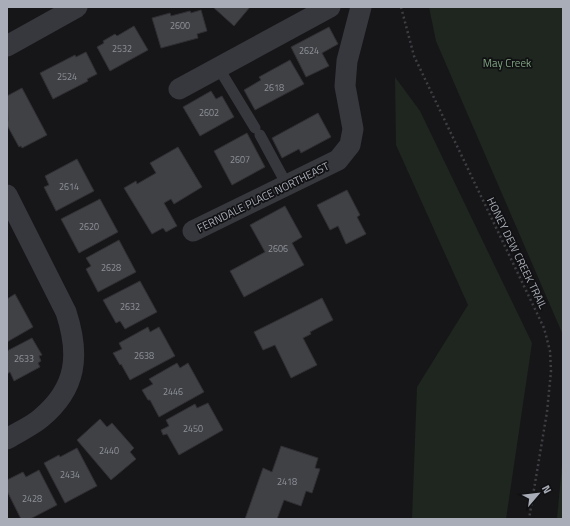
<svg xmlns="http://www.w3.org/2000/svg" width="570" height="526" viewBox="0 0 570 526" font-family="'Titillium Web',sans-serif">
<rect width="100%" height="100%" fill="#161618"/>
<path fill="#1e261f" d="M429 7H563V335L436 41Z
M395 77 420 111 532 343 506 519H412L417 387 468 305 396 145Z
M563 455V519H557Z"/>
<path fill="#404145" stroke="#303034" d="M213 7H250L234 26Z
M201 10 207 31 197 34 198 38 161 48 152 18 170 13 171 16 190 11 191 13Z
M134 26 148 50 110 71 97 47 104 43 103 41 115 34 117 36Z
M329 27 338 44 322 53 329 66 306 77 291 47Z
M86 52 97 74 87 79 88 81 53 99 40 73 75 55 76 57Z
M290 60 304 84 255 110 244 90 261 80 259 77Z
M22 88 47 135 22 148 21 146 19 147 7 125 8 120 7 96Z
M211 91 216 99 222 96 234 117 200 136 183 107Z
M318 113 331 137 301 153 299 149 282 158 272 138Z
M247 133 265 167 232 185 214 151Z
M178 147 202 187 174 204 171 199 164 203 177 226 166 232 163 228 152 234 124 188 136 181 137 184 156 173 150 163Z
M77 159 94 191 56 211 44 187 49 185 45 176Z
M347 190 360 215 357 217 366 234 346 244 338 226 330 230 317 205Z
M100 199 118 232 79 253 61 219Z
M285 206 302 237 292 243 304 265 244 297 230 271 265 252 250 225Z
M119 240 136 272 98 292 86 269 91 266 86 258Z
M140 281 157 312 125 329 120 321 116 323 103 300Z
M15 294 33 327 7 342V299Z
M322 298 333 320 310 332 311 334 303 338 317 365 291 378 275 345 263 350 254 332Z
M148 327 150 332 159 327 175 356 130 380 121 364 120 365 113 353 122 349 119 343Z
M32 338 42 355 39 356 41 361 38 363 40 367 14 381 10 372 7 374V351Z
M177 363 180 368 188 363 204 392 159 417 150 400H148L142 390 153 384 149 379Z
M208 403 223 430 179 455 167 434 163 435 161 430 169 426 166 420 195 404 197 408Z
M100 419 107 427 112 423 134 448 130 452 136 459 111 480 77 440Z
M281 446 318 458 315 468 320 469 312 493 306 491 301 506 284 500 277 519H245L263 468 272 472Z
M77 448 97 486 65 503 44 463 59 455 60 457Z
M39 470 57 505 30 519H21L7 491V480L23 472 26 477Z"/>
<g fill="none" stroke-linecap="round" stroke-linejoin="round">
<path stroke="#3d3f44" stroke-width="2.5" stroke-dasharray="2 3" stroke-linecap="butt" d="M401 7 414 56 544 328 550 351 551 371 547 412 529 519"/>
<path stroke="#37383d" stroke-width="11" d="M218 67 255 128
M260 135 287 185"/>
<path stroke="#37383d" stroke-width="21" d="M7 46 77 7
M179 89 330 7
M7 195 66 312C80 355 77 388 41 418 32 426 18 432 7 439
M193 231 338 160 350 145 353 129 345 86 347 61 361 7"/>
</g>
<g text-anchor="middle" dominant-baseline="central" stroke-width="3.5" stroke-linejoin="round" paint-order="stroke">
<g font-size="9" fill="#8e929b">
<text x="180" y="25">2600</text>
<text x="122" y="48">2532</text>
<text x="309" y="50">2624</text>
<text x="67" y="76">2524</text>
<text x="274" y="87">2618</text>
<text x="209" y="112">2602</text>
<text x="240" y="159">2607</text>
<text x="69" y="186">2614</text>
<text x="89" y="226">2620</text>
<text x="278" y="248">2606</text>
<text x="111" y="267">2628</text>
<text x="130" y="306">2632</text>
<text x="144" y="355">2638</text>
<text x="24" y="358">2633</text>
<text x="173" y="391">2446</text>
<text x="193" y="428">2450</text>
<text x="109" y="450">2440</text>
<text x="70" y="474">2434</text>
<text x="287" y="481">2418</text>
<text x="32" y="498">2428</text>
</g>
<g font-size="11" fill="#7fa381" stroke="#111113">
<text x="507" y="63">May Creek</text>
</g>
<g font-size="11" fill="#a8adb8" stroke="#111113">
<text transform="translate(263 197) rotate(-26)">FERNDALE PLACE NORTHEAST</text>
<text transform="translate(517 253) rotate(64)">HONEY DEW CREEK TRAIL</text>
</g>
</g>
<rect width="570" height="526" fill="none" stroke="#a8adb8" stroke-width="16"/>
<g transform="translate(538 494) rotate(62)" stroke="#111113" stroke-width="3" paint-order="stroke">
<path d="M0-3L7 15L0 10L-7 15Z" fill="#a8adb8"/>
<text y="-6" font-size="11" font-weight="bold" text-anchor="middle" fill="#a8adb8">N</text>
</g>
</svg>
